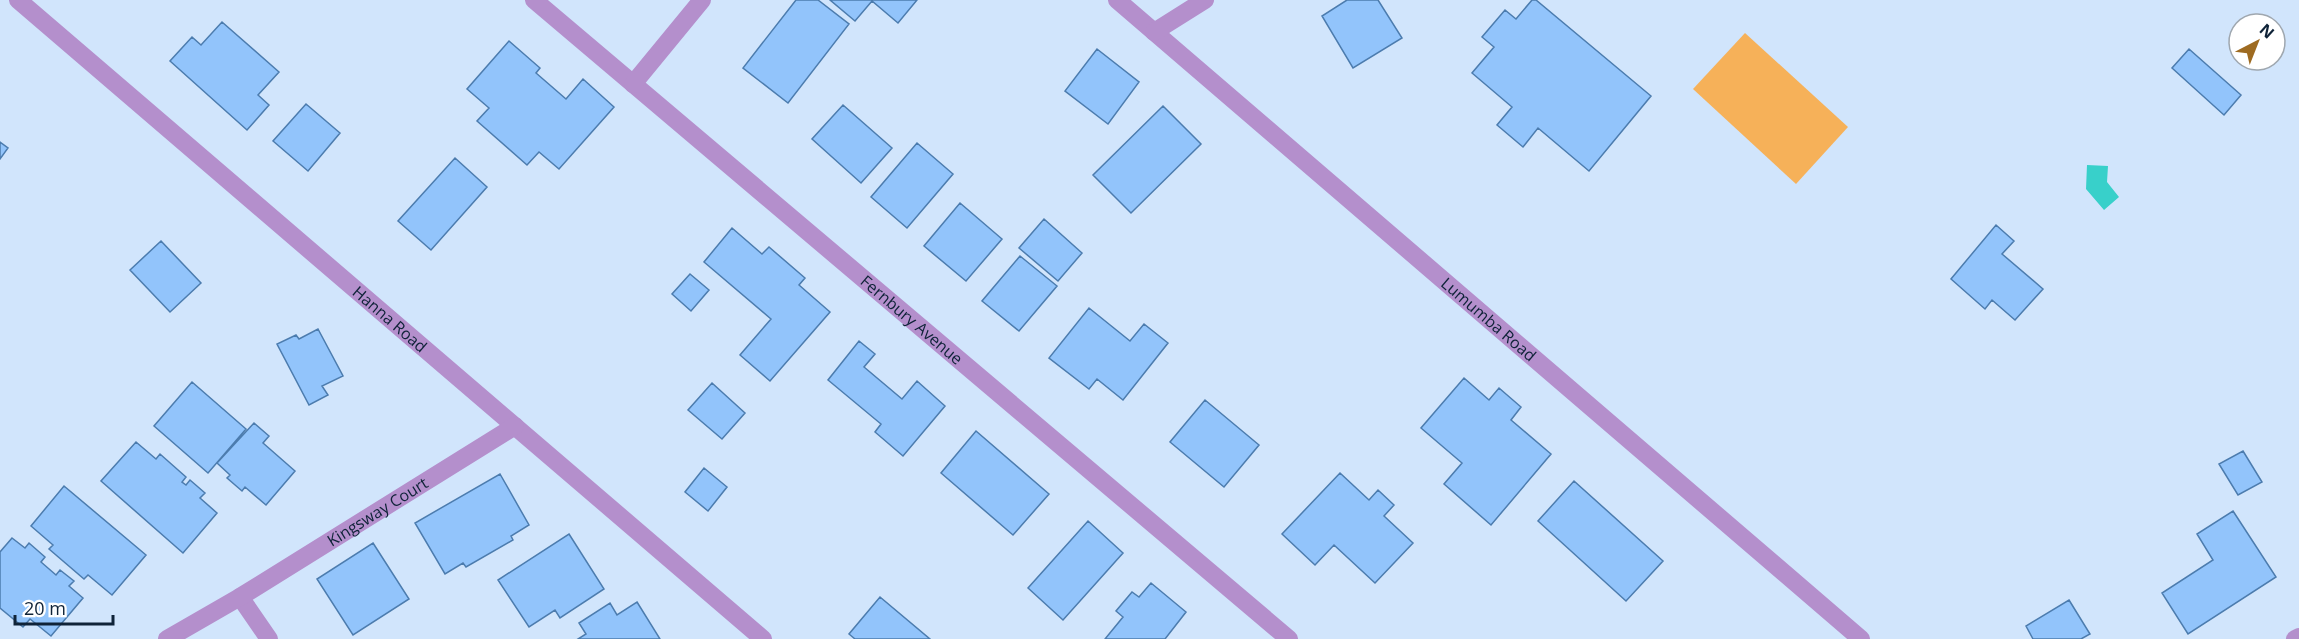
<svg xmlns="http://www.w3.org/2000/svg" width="2299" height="639" viewBox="0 0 2299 639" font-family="'Open Sans',sans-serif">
<rect width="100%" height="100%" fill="#d1e5fc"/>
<path fill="#f6b159" d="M1745 33 1848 127 1796 184 1693 89Z"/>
<path fill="#38d0ca" d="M2087 165 2108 166 2107 182 2119 197 2104 210 2086 189Z"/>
<path fill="#92c4fb" stroke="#4c7cae" stroke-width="1.5" d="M796 0H818L849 24 788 103 743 68Z
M830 0H917L898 23 872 1 855 21Z
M1347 0H1378L1402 38 1353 68 1322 16Z
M1532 0H1536L1651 96 1589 171 1538 128 1523 147 1497 125 1512 107 1472 73 1494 47 1482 37 1505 10 1516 19Z
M222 22 279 72 258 95 269 105 247 130 170 61 192 37 201 45Z
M509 41 540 68 536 73 566 99 583 79 614 107 559 169 539 152 527 165 477 121 489 108 467 89Z
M1097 49 1139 82 1108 124 1065 91Z
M2189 49 2241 95 2224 115 2172 68Z
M306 104 340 133 308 171 273 141Z
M843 105 892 148 861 183 812 139Z
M1163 106 1201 144 1131 213 1093 175Z
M0 142 8 148 0 159Z
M917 143 953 174 907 228 871 197Z
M455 158 487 187 431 250 398 221Z
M960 203 1002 239 966 281 924 246Z
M1044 219 1082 253 1058 281 1019 248Z
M1996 225 2014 241 2002 254 2043 289 2015 320 1992 300 1985 309 1951 279Z
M732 228 762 254 769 247 805 278 799 285 830 312 770 381 740 355 771 319 704 262Z
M161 241 201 283 170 312 130 270Z
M1020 256 1057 286 1019 331 982 301Z
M690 274 709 290 691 311 672 294Z
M1089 308 1130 341 1144 324 1168 343 1123 400 1097 379 1089 389 1049 358Z
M318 329 343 376 322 386 328 395 309 405 277 344 296 335 299 339Z
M859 341 875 354 864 367 902 399 917 381 945 406 903 456 875 432 881 424 828 380Z
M1464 378 1489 400 1499 388 1521 407 1511 420 1551 454 1491 525 1444 484 1462 463 1421 428Z
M192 382 246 429 208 473 154 426Z
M712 383 745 413 722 439 688 410Z
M1205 400 1259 445 1224 487 1170 442Z
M254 423 269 436 263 443 295 471 266 505 245 487 242 491 227 478 230 475 217 463Z
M976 431 1049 494 1013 535 941 473Z
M136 442 156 459 160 454 186 477 182 482 186 485 190 480 205 493 200 498 217 513 183 553 101 481Z
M2243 451 2262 482 2238 495 2219 464Z
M704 468 727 487 708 511 685 492Z
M1340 473 1369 500 1378 490 1394 505 1384 516 1413 543 1375 583 1334 545 1315 565 1282 534Z
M500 474 529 525 511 536 513 540 466 567 463 563 445 574 415 523Z
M1574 481 1663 561 1626 601 1538 521Z
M64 486 146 555 112 595 88 575 84 579 49 549 53 545 31 526Z
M2233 511 2276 577 2188 634 2162 593 2213 560 2197 534Z
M1088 521 1123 553 1063 620 1028 588Z
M569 534 604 589 560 618 555 610 529 627 498 580Z
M12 538 25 548 29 543 45 557 41 562 56 575 60 570 74 581 69 586 83 598 51 636 30 619 23 627 0 608V552Z
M373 543 409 599 353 635 317 579Z
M1151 583 1186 612 1165 639H1105L1123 617 1116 611 1132 592 1139 597Z
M880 597 930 639H855L849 634Z
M2069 600 2090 634 2081 639H2033L2026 626Z
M637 602 660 639H578L586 634 579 623 610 603 617 615Z"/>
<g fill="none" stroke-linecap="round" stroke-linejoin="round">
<g stroke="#b48fcc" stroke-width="18">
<path id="s1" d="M18 0 763 639"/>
<path id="s2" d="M534 0 1289 639"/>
<path id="s3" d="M1117 0 1861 639"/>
<path d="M1154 32 1205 0"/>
<path d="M633 84 702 0"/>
<path d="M240 597 269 639"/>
<path id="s4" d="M167 639 240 597 515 426"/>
<path d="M2295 639 2299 637"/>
</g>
</g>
<g text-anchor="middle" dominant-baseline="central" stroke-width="4.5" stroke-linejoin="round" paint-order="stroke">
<g font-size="16" fill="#0f2338" stroke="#fff">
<text stroke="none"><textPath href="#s3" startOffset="490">Lumumba Road</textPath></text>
<text stroke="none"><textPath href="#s1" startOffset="490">Hanna Road</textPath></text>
<text stroke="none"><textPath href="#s2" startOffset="495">Fernbury Avenue</textPath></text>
<text stroke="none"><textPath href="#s4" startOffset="246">Kingsway Court</textPath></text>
</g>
</g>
<g transform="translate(2257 42) rotate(42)"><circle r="28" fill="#ffffff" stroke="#9fa7af" stroke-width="1.5"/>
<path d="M0-4.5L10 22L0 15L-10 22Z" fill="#9e6b21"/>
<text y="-9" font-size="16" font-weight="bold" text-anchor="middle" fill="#0f2338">N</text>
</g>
<path d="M15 615v9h98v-9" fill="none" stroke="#0f2338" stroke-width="3"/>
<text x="24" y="615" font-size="18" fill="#0f2338" stroke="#ffffff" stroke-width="4.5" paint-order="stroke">20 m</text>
</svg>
